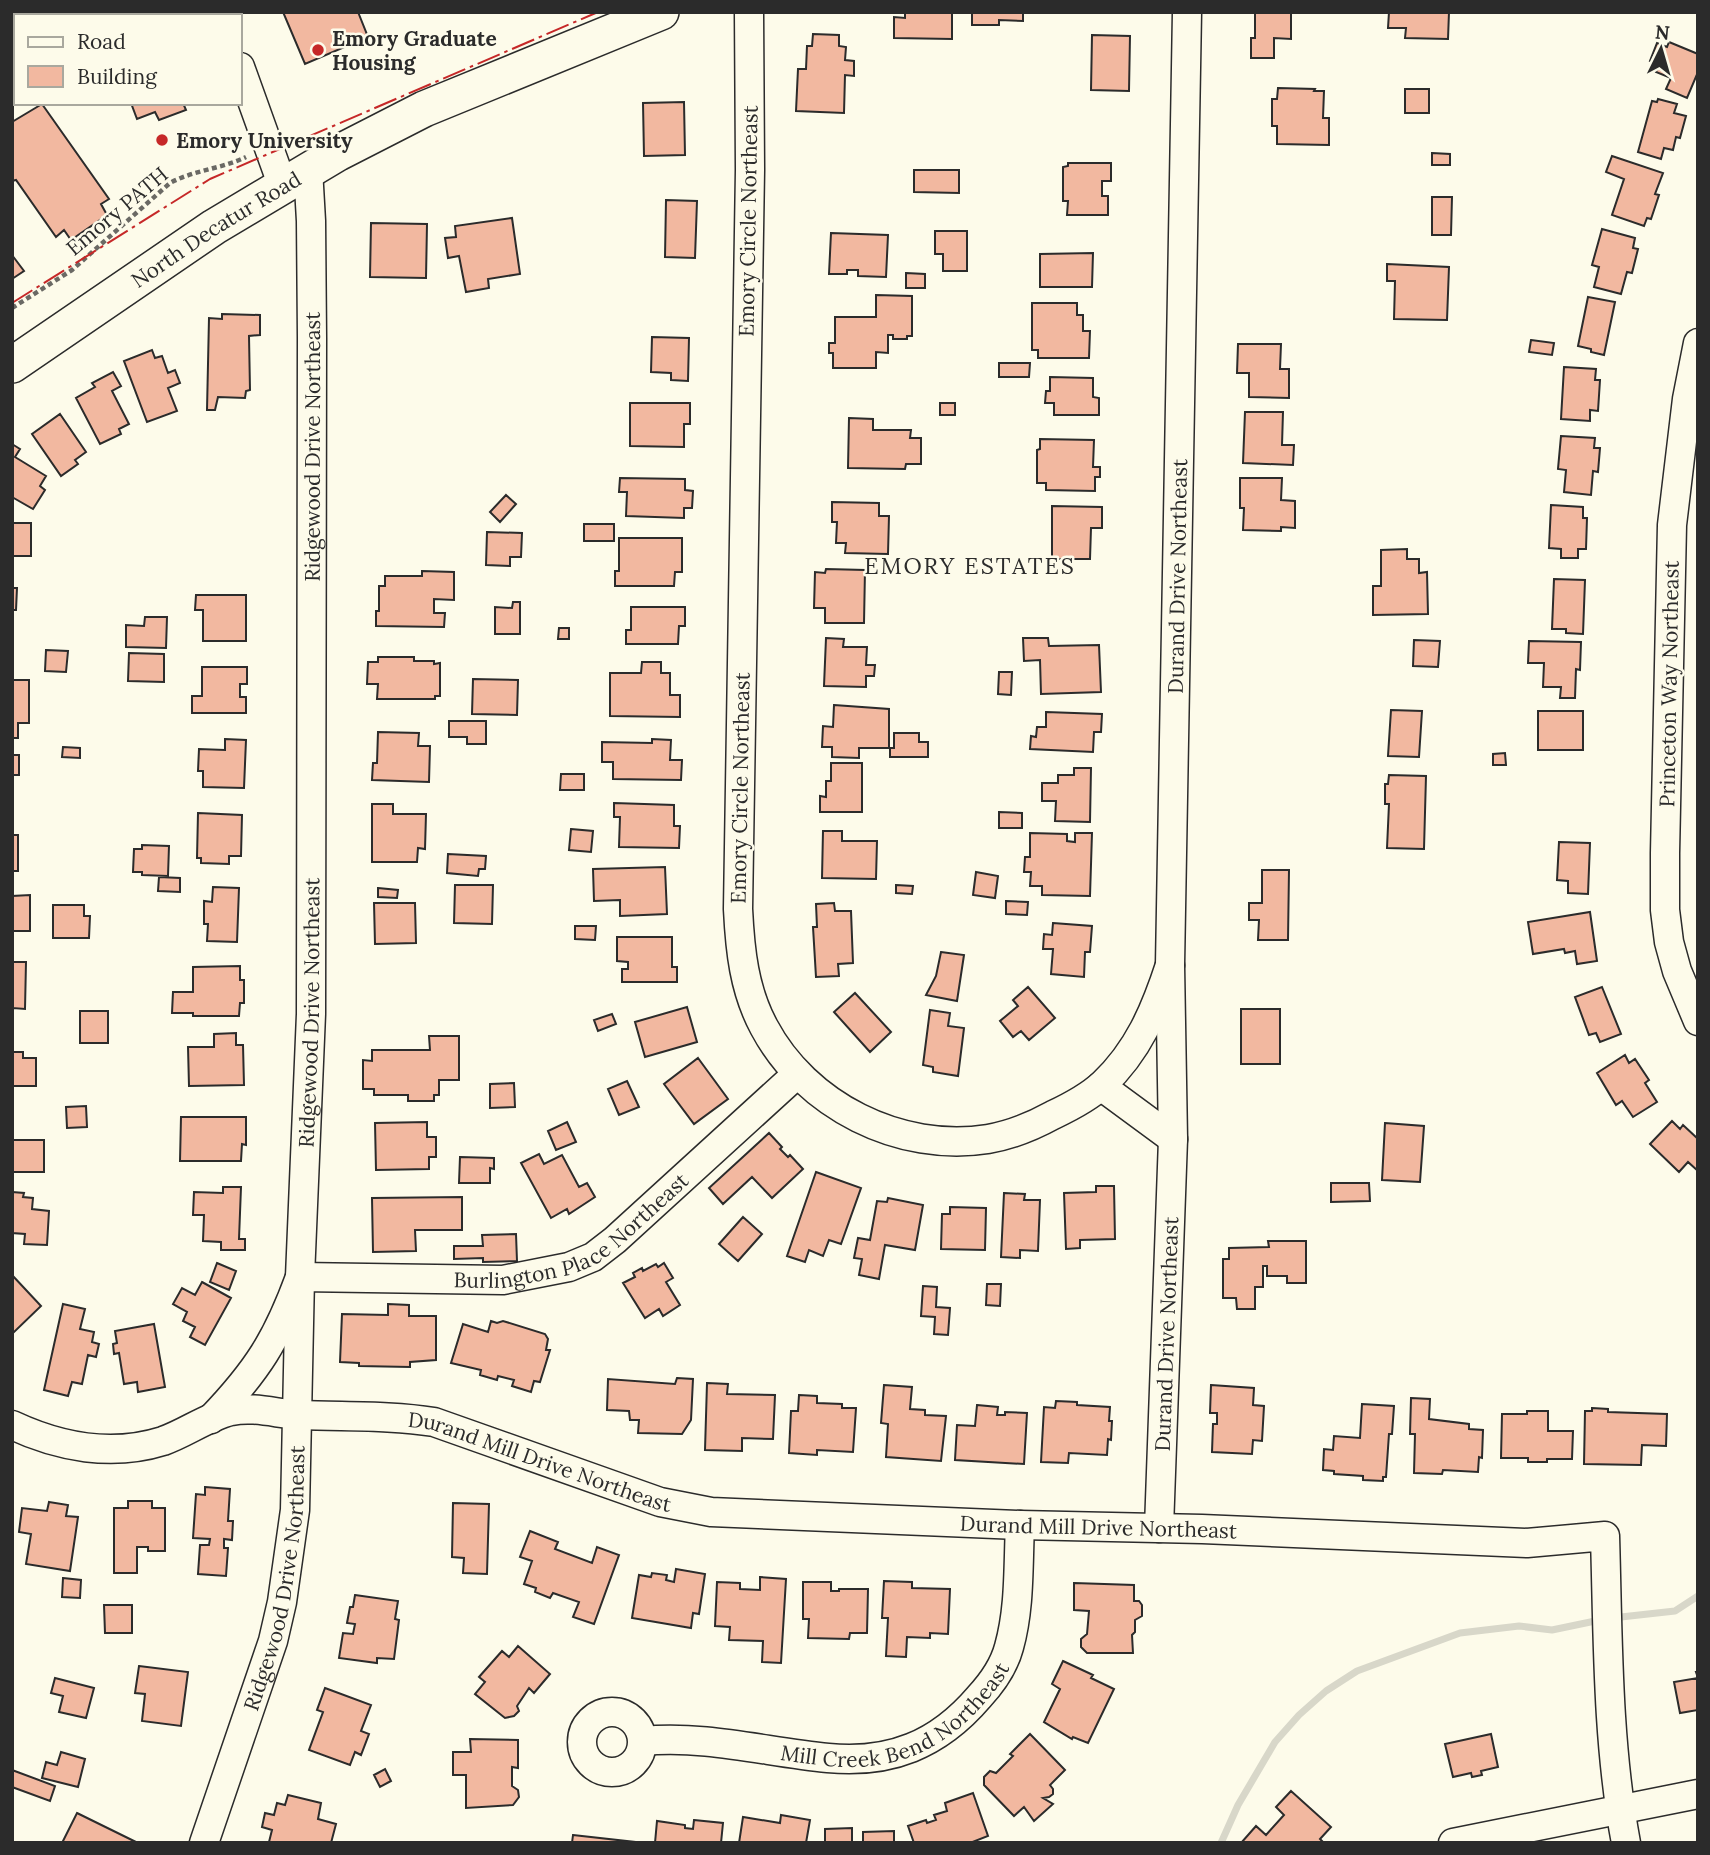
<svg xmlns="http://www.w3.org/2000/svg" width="1710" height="1855" viewBox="0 0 1710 1855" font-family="Lora,serif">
<rect width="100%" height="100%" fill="#fdfbea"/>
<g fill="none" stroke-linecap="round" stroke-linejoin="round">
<path stroke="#d8d7c9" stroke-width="7" d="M1612 1618 1675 1611 1698 1596
M1221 1843 1238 1805 1275 1742 1299 1715 1326 1691 1357 1671 1460 1633 1519 1626 1552 1630 1600 1620"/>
</g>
<path fill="#f2b8a0" stroke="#2b2b2b" stroke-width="2" d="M283 12H358L368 37 305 64Z
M905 12H952V39L894 38V17L905 18Z
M972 12H1023V21L999 20V25H972Z
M1255 12H1291V39L1274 38V58H1251V38H1255Z
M1389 12H1449L1448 39 1405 38 1406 28H1388Z
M813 34 839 35V46L846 47 845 60 854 61V76L845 75 844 113 796 111 798 69H806L807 46H812Z
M1092 35 1130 36 1129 91 1091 90Z
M1669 42 1698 54V72L1687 98 1666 89 1671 78 1656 72 1659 64 1650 61 1657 43 1667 47Z
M1278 88 1315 89 1314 91H1324L1323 118H1329V145L1277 144V126H1272V99H1277Z
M1405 89H1429V113H1405Z
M1658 99 1677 104 1674 113 1686 116 1680 138 1676 137 1673 150 1664 148 1661 159 1638 152 1652 101 1657 102Z
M684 102 685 155 644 156 643 103Z
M131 103H183L186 110 159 120 155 112 137 119Z
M42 104 109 199 101 204 107 215 71 240 64 230 56 237 16 180 12 181V122Z
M1432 153 1450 154V165H1432Z
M1612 156 1663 173 1655 194 1659 195 1651 219 1647 218 1644 226 1612 215 1624 179 1606 172Z
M1068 163H1111V181H1102V196H1108V215H1067L1068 201H1063V167L1068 166Z
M914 170H959V193L914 192Z
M1432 197H1452L1451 235H1432Z
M666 200 697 201 695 258 665 257Z
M512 218 520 274 488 279 489 288 466 292 459 256 448 258 445 238 456 237 455 226Z
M371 223 427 224 426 278 370 277Z
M1602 229 1635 238 1633 248 1638 249 1632 273 1627 272 1621 294 1594 287 1599 267 1592 265Z
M935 231H967V271H943V254H935Z
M831 233 888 235 886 277 858 276V270H847V274H829Z
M1093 253 1092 287H1040V254Z
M12 255 24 271 12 279Z
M1387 264 1449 267 1447 320 1394 319 1395 281H1387Z
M906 273 925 274V288H906Z
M876 295 912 296V336H907V339H893V335H888V353L876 352V368H833V353H829V343H835V317H876Z
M1588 297 1615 302 1604 355 1591 352V349L1578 346Z
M1032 303H1077V315H1083V331H1090L1089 358H1038V350H1032Z
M222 314 260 315V335L249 336 250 390 246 391 245 398 218 397 215 410H207L209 318 222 319Z
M652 337 689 338 688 381 671 380V373L651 372Z
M1531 340 1554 343 1552 355 1529 352Z
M1238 344H1281L1280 369H1289V398L1249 397V373H1237Z
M152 350 155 358 162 356 168 373 175 370 180 383 168 388 177 411 147 422 124 361Z
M999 363H1030L1029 377H999Z
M1564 367 1596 369 1595 380H1600L1598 411 1590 410V421L1561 419Z
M113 372 121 386 112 391 129 424 119 429 121 434 100 444 76 398 95 387 92 383Z
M1050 377 1093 378V397L1099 398V415H1054V403H1045L1046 391H1050Z
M630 403H690V424H684V447L630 446Z
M940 403H955V415H940Z
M1245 412H1283L1282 445H1294L1293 465 1243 463Z
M60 414 86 452 75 460 78 464 61 476 32 434Z
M849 418 873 419V430H911L910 438H921V464H906L905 469 848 468Z
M1561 436 1595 438 1594 448H1600L1598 472 1593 471 1591 495 1564 492 1566 470 1558 469Z
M1040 439 1094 440 1093 467H1100V477H1095V491L1046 490V483H1037V450L1040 449Z
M12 444 20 449 15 457 46 476 40 486 45 490 33 509 12 497Z
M620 478 685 479V490L693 491 692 508H684V518L626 516 627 492H619Z
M1240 478H1282L1281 500 1295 501V528L1281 527V531L1243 530 1244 508H1240Z
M506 495 516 504 500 522 490 512Z
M832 502 879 503V516H889L888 554 845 553 846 543H836L837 522H832Z
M1551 505 1583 507V518H1587L1586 549H1578V558H1561V549L1549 548Z
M1052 506 1102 507V528H1091L1090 559H1052Z
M12 523H31V556H12Z
M584 524H614V541H584Z
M487 532 522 533 521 557H510V566L486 565Z
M619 538H682V572H675L674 586H615V571H619Z
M1407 549V559H1419V573L1427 572 1428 614 1373 615V586H1381V550Z
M826 569 865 570 864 623H825V608H814L815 572 825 573Z
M422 571 454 572V600L434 599V613H445L444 627 376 626V611H379V586H385V576H422Z
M1554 579 1585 580 1583 634 1566 633V629H1552Z
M12 588H17L16 610H12Z
M196 595H246V641H203V610H195Z
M513 602H520V634H495V607L512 608Z
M631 607H685V626H679L678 644H626V630H631Z
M145 617H167L166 648 126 647V625L144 626Z
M559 628H569V639H558Z
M826 638 844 639 843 647H867L866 665H875L874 676H866V687L824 686Z
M1023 638H1048L1049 646 1099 645 1101 692 1041 694 1040 660 1024 661Z
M1414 640 1440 641 1438 667 1413 666Z
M1529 641 1581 642 1580 670 1576 669 1575 698H1560L1561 687H1543L1544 663H1528Z
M46 650 68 651 66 672 45 671Z
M129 653 164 654V682L128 681Z
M378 657H414V661H434V664L440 663V696H435V699H377L378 684H367L368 662H378Z
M642 662H661V673H670V695H680V717L610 716V673H641Z
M202 667H247V684H240V697H246V713H192V696H202Z
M999 672H1012L1011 695 998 694Z
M473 679 518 680 517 715 472 714Z
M12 680H29V723H18V738H12Z
M834 705 889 709V748H859V758L832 757V747H822L823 726 833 727Z
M1391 710 1422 711 1419 757 1388 756Z
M1538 711H1583V750H1538Z
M1046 712 1102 714 1101 732H1094L1093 752 1030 749 1031 736 1036 737 1037 727H1046Z
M449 721H486V744H467V737H449Z
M378 732 419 733 418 746H430L429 782 372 780 373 763H377Z
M894 733H919V742H928V757H890V748H894Z
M225 739 246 740 244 788 203 787V771H198L199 749 225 750Z
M652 739 671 740 670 760H682L681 780 613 779V762H602V742L652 743Z
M63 747 80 748V758L62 757Z
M1505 753 1506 765H1493V754Z
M12 755H19V775H13L12 807Z
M831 763H862V812H820V796L826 797V781H831Z
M1074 768H1091L1090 822 1055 821 1056 801H1042V783H1058V775H1074Z
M561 774H584V790H560Z
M1389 775 1426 776 1424 849 1387 848 1389 804H1385V784H1388Z
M614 803 674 805V826H680L679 848 619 847 620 817H614Z
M372 804H393V814H426L425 849 418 848 417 862H372Z
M999 812 1022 813V828H999Z
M198 813 242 815 241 856H229V864L201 863V858H197Z
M571 829 593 831 591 852 569 850Z
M823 831H842V841H877L876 879 822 878Z
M1030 833 1067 834V841L1075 842V833H1092L1090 896 1042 895V886H1030L1031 872H1024L1025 857H1030Z
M12 835H18V871H12Z
M1559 842 1590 843 1588 894 1568 893V881L1557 880Z
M142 845 169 846 168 876 142 875V872H133L134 849H142Z
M448 854 486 856 485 869H479L478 876 447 873Z
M665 867 667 914 620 916V900L594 901 593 869Z
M1262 870H1289L1288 940H1258L1259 920H1249V903H1262Z
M976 872 998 876 995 898 973 895Z
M159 877 180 878V892L158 891Z
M455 885H493L492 924 454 923Z
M896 885 913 886 912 894 896 893Z
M213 887 239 888 237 942 207 941 208 924H204V901L212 902Z
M378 888 398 890 397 898 378 897Z
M30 895V931H12V896Z
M1006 901 1028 902 1027 915 1006 914Z
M374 903H415L416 943 375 944Z
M834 903 835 911H851L853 963 838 964 839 976 816 977 813 927H817L816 904Z
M53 905H84V916H90L89 938H53Z
M1590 912 1597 961 1577 964 1575 951 1565 953 1564 949 1533 954 1528 922Z
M1053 923 1092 926 1090 952H1085L1084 977 1051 974 1053 949H1043L1044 934 1052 935Z
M575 926H596L595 940 575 939Z
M617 937H672V967H677V982H622V969H628V962L617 961Z
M941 952 964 955 957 1001 926 995 936 976Z
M12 962H26L25 1009 13 1008V1014Z
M240 966V980H244V1003H240L239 1016H193V1013H172L173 992H193V967Z
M1028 987 1055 1018 1029 1040 1021 1031 1013 1037 1000 1021 1018 1006 1013 1000Z
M1602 987 1621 1034 1600 1042 1596 1033 1589 1035 1575 997Z
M855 993 891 1032 870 1052 834 1012Z
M687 1007 697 1042 645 1057 635 1022Z
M1241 1009H1280V1064H1241Z
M930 1010 950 1013 948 1026 964 1028 958 1076 933 1072V1067L923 1065Z
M80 1011H108V1043H80Z
M612 1014 616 1024 598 1031 594 1020Z
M236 1033V1045H243L244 1085 189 1086 188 1047H214V1034Z
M429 1036H459V1080H439V1095H434V1101H408V1095H374V1089H363V1060L372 1061V1050H430Z
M12 1052H23V1058H36V1086H12Z
M1625 1055 1629 1063 1635 1059 1649 1080 1645 1083 1657 1102 1633 1117 1622 1101 1616 1105 1597 1073Z
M698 1058 728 1099 694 1124 664 1084Z
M627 1081 639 1107 619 1115 608 1089Z
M514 1083 515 1107 490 1108V1084Z
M86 1106 87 1127 67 1128 66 1107Z
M181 1117H246V1145L242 1144 241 1161H180Z
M1672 1121 1680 1129 1683 1125 1698 1139V1171L1688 1162 1679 1172 1650 1144Z
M427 1122V1137H436V1157H429V1169L376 1170 375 1123Z
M567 1122 576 1142 556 1150 548 1131Z
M1385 1123 1424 1126 1420 1182 1382 1180Z
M769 1133 782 1147 780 1149 788 1157 790 1155 803 1169 772 1198 752 1177 723 1204 709 1188Z
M12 1140H44V1172H12Z
M539 1154 544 1164 562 1155 579 1187 587 1183 595 1197 569 1214 567 1209 551 1218 521 1163Z
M460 1157 494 1158V1169L490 1168V1183H459Z
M816 1172 861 1188 841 1244 829 1240 823 1256 809 1250 805 1262 787 1256Z
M1331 1183H1369L1370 1201 1331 1202Z
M1096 1186H1114L1115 1239 1080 1240V1248L1066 1249 1064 1193 1096 1192Z
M223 1187H241L239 1239H245V1250H221V1242L203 1241 204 1215H193L194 1192 223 1193Z
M12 1192 24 1193 23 1197 33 1198 32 1209 49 1211 47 1245 24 1244 25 1234 12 1233Z
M1004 1193 1025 1194 1024 1200H1040L1038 1251 1020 1250V1258L1001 1257Z
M462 1197V1230H415L416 1251 373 1252 372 1198Z
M888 1198 923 1205 915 1250 885 1245 879 1279 859 1275 862 1259 854 1258 858 1238 870 1240 877 1201 887 1202Z
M950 1207 986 1208 985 1250 941 1249 942 1214H950Z
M743 1217 762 1234 738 1261 719 1244Z
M516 1234 517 1261 483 1262V1258L454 1259V1246H483L482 1235Z
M1268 1241H1306V1283H1287V1276H1267V1266H1263V1287H1255V1309H1237L1236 1298H1223V1259H1229V1248L1269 1247Z
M217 1263 236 1271 229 1290 210 1282Z
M664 1263 673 1278 666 1282 680 1305 663 1316 659 1309 645 1318 623 1283 635 1277 633 1273 642 1268 643 1271 656 1264 658 1267Z
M12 1275 41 1306 12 1334Z
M202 1282 231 1298 205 1345 190 1337 195 1327 183 1321 187 1312 173 1304 182 1288 195 1295Z
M987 1284H1001L1000 1306 986 1305Z
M923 1286 937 1287 936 1307 950 1308 948 1335 934 1334 935 1317 921 1316Z
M63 1304 85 1309 80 1329 94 1332 92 1342 99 1344 96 1357 88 1355 82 1384 72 1382 68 1396 44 1390Z
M388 1304 409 1305V1316H436V1360L410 1362V1367L359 1366V1363L340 1362 342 1314 388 1315Z
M491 1321 497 1323 503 1321 545 1334 548 1339 546 1350H550L540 1382 534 1381 531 1392 512 1386 514 1380 498 1376 497 1380 480 1375 481 1370 451 1363 463 1324 488 1332Z
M154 1324 165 1387 138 1392 137 1382 124 1384 119 1353 114 1354 113 1344 117 1343 115 1331Z
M677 1378 693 1379 691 1420 682 1434 638 1433 639 1420H630L629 1411 607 1410 608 1379 675 1384Z
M707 1383 728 1384 727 1394 775 1395 773 1439 742 1438V1451L705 1450Z
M884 1385 912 1387 910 1409 925 1410V1415L946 1416 941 1461 886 1457 888 1424 881 1423Z
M1211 1385 1254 1388 1253 1405 1264 1406 1262 1441 1253 1440 1252 1454 1212 1452 1213 1424H1217V1413H1210Z
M799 1395 817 1396V1403L842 1404V1408H856L853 1452 817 1450V1455L789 1453 791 1411H798Z
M1411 1398 1430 1399 1429 1419 1469 1424V1429L1483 1430 1482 1458 1479 1457 1478 1472 1443 1470 1442 1474 1414 1473 1415 1434H1410Z
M1056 1401 1077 1402V1405L1110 1407 1109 1421H1112L1111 1440 1108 1439 1107 1455 1069 1453 1068 1463 1041 1462 1044 1407 1055 1408Z
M1362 1404 1394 1406 1392 1434H1389L1386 1477H1383V1481L1363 1480V1476L1334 1474V1471L1323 1470 1324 1449 1333 1450 1334 1436 1360 1438Z
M977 1405 998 1407 997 1415H1005V1412L1027 1413 1024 1464 955 1460 957 1425 975 1426Z
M1592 1408 1608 1409V1412L1667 1414 1666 1446 1642 1445 1641 1465 1584 1464 1585 1411H1592Z
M1527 1411H1548V1431H1573L1572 1459H1547V1462H1528V1458H1501L1502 1414H1527Z
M205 1487 230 1489 228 1521H233L232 1540 224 1539V1548H228L226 1576 198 1574 200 1545H209L210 1539 193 1538 196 1494 205 1495Z
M128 1501H152V1508H165V1551H148V1547H137V1573H114V1508H128Z
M49 1502 68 1505 66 1516 78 1517 70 1571 26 1564 31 1534 19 1532 22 1508 47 1511Z
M453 1503 489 1504 487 1574 463 1573 464 1558 452 1557Z
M530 1531 558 1542 555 1549 592 1563 597 1547 619 1555 594 1624 573 1617 579 1602 553 1593 550 1598 535 1592 536 1588 524 1584 532 1561 520 1557Z
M676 1569 705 1574 699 1614 693 1613 691 1628 632 1618 639 1575 651 1577 652 1573 667 1575 666 1580 674 1582Z
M760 1577 786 1579 781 1663 762 1662 763 1641 729 1640 730 1627 715 1626 717 1582 740 1583V1589L760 1590Z
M63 1578 81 1580 80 1598 62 1597Z
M884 1581 912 1582V1588L950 1589 948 1634 930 1633V1638L907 1637 906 1657 886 1656 888 1618H882Z
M803 1582H831V1591H839V1589H868L867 1633H850L849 1639 808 1638 809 1619H803Z
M1074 1583 1134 1585V1601H1139L1142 1605V1616L1135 1620V1632L1132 1635 1133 1653H1087L1081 1647V1639L1087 1634 1089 1611 1074 1610Z
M355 1595 398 1601 395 1619 399 1620 394 1659 377 1658V1663L339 1658 343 1633 353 1634 355 1624 347 1623 350 1607H353Z
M104 1605H132V1633H105Z
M518 1646 550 1674 534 1693 529 1688 517 1706 519 1711 514 1716 505 1718 475 1694 485 1682 479 1677 502 1651 509 1657Z
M1063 1661 1093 1675 1091 1678 1114 1689 1088 1743 1073 1737 1072 1739 1044 1722 1060 1689 1052 1684Z
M139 1666 188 1672 181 1726 142 1721 145 1694 135 1693Z
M1696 1672H1698V1710L1680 1713 1674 1682 1698 1678Z
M55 1678 94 1688 86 1718 59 1712 63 1696 51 1693Z
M325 1688 371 1705 361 1731 369 1734 361 1755 355 1752 350 1765 309 1750 323 1712 317 1710Z
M1030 1734 1065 1770 1050 1785 1053 1789V1794L1049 1797 1043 1798 1053 1804 1034 1821 1024 1807 1014 1816 984 1785V1777L990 1771 996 1773 1013 1756 1010 1754Z
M1491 1734 1498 1767 1481 1771 1482 1775 1472 1777 1471 1773 1453 1777 1445 1744Z
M470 1739 518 1740V1768L512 1767V1786L518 1790 519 1797 513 1805 466 1808V1775H453V1752H471Z
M61 1752 85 1759 78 1787 42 1778 46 1762 57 1765Z
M385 1769 391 1781 380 1787 374 1775Z
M12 1770 55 1786 50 1801 12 1787Z
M1291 1791 1331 1827 1320 1839 1324 1843H1241L1256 1826 1266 1835 1284 1815 1276 1807Z
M973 1793 988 1836 970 1843H914L908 1826 926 1820 927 1823 936 1820 934 1815 947 1811 945 1803Z
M288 1795 321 1803 318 1819 336 1824 331 1843 269 1842 272 1830 262 1827 265 1813 274 1815 277 1803 285 1805Z
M77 1813 138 1843H62Z
M781 1815 810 1820 806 1843H739L743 1817 780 1823Z
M694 1820 723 1823 721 1843H655L657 1821 685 1825V1828L693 1829Z
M852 1828V1843H825V1829Z
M894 1831V1843H863V1832Z
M573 1835 635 1842V1843H572Z"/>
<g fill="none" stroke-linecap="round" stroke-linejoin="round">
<defs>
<g id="minor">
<path d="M219 12 220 16"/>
<path d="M749 12 750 170 738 909C740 950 744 990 764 1027 806 1106 900 1153 988 1139 1011 1135 1033 1126 1053 1115 1070 1107 1089 1097 1103 1084 1138 1051 1155 1011 1170 965"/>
<path d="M240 67 282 184"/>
<path d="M1698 343 1687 399 1672 525 1665 853V910L1669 942 1677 971 1698 1021"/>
<path d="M1101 1086 1173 1139"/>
<path id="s1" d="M211 1419C257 1371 277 1340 300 1277L503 1280 569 1267 593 1257 615 1240 797 1074"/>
<path id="s2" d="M12 1425C59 1447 112 1457 163 1441 186 1433 207 1417 231 1411 254 1406 278 1414 300 1415 345 1417 390 1415 434 1422L660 1502 711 1512 1020 1525 1202 1529 1527 1543 1605 1536C1608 1638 1607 1742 1626 1843"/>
<path id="s3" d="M1159 1528 1173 1139 1170 965 1187 12"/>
<circle cx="612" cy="1742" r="30"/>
<path id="s4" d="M643 1741C706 1735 766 1752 828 1758 890 1764 938 1745 979 1697 992 1683 1004 1666 1009 1647 1020 1608 1018 1566 1020 1525"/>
<path id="s5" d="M204 1843 273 1641 282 1602 295 1510 300 1277 311 1014 312 338 311 221 308 169"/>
<path d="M1453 1843 1698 1794"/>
</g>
<g id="major">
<path id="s6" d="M12 365 214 227 338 153 424 109 661 12"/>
</g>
</defs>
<use href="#minor" stroke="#2b2b2b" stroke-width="31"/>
<use href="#major" stroke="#2b2b2b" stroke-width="38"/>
<path stroke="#6a6964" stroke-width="4.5" stroke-dasharray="5 3.5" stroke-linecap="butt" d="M12 308 72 270 170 183C194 170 221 169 246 157"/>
<use href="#minor" stroke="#fdfbea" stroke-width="28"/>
<use href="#major" stroke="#fdfbea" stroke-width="35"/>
<path stroke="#c62828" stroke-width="2" stroke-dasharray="24 5 3.5 5" stroke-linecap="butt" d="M12 303 210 179 598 12"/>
</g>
<g fill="#c62828" stroke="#fdfbea" stroke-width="2.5">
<circle cx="318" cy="50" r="7"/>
<circle cx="162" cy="140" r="7"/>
</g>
<g text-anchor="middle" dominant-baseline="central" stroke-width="5" stroke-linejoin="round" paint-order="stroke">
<g font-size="21" font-weight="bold" fill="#2b2b2b" stroke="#fdfbea" text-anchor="start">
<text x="332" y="38">Emory Graduate<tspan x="332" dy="24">Housing</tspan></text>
<text x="176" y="140">Emory University</text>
</g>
<g font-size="21" fill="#2b2b2b" stroke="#fdfbea">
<text transform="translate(117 211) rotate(-40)">Emory PATH</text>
<text transform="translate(748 221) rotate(-89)">Emory Circle Northeast</text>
<text stroke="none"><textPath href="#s6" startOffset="245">North Decatur Road</textPath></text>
<text stroke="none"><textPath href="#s5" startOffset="1410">Ridgewood Drive Northeast</textPath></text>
<text stroke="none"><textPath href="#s3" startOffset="952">Durand Drive Northeast</textPath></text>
<text transform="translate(1669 684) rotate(-89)">Princeton Way Northeast</text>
<text transform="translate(740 788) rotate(-89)">Emory Circle Northeast</text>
<text stroke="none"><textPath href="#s5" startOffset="844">Ridgewood Drive Northeast</textPath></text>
<text stroke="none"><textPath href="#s1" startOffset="455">Burlington Place Northeast</textPath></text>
<text stroke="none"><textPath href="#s3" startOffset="194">Durand Drive Northeast</textPath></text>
<text stroke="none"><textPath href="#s2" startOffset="546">Durand Mill Drive Northeast</textPath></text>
<text stroke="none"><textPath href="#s2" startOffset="1113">Durand Mill Drive Northeast</textPath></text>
<text stroke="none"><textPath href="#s5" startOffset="276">Ridgewood Drive Northeast</textPath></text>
<text stroke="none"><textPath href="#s4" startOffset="268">Mill Creek Bend Northeast</textPath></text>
</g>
<g font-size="23" letter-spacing="2" fill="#2b2b2b" stroke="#fdfbea">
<text x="970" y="565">EMORY ESTATES</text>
</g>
</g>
<rect width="1710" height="1855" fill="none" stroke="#2b2b2b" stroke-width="28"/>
<rect x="14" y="14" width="228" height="91" fill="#fdfbea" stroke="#a9a89e" stroke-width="2"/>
<rect x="28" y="37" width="35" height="10" fill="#fdfbea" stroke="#a9a89e" stroke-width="2"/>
<text x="77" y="49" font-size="21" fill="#2b2b2b">Road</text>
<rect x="28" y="66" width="35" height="21" fill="#f2b8a0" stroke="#a9a89e" stroke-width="2"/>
<text x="77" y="84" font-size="21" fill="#2b2b2b">Building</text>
<g transform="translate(1661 49) rotate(5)" stroke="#fdfbea" stroke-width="5" paint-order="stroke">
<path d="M0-5L12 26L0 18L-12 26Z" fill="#2b2b2b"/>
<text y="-10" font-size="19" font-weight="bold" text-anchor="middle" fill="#2b2b2b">N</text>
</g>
</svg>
